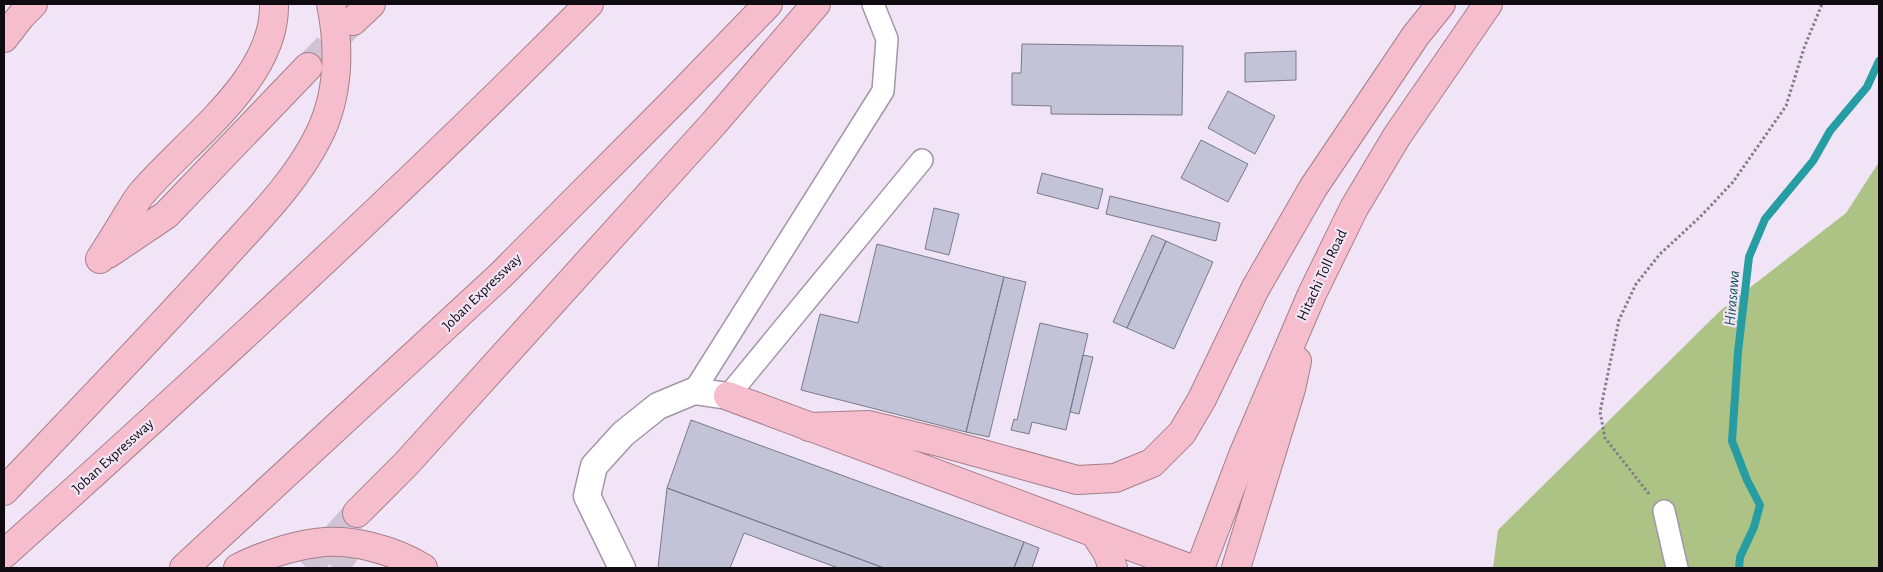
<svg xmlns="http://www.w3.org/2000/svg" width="1883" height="572" viewBox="0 0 1883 572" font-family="'Alegreya Sans',sans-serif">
<rect width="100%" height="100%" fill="#f1e4f6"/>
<path fill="#adc386" d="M1879 162V568H1493L1498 530 1721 310 1846 213Z"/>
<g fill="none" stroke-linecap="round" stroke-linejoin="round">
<path stroke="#259da2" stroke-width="8" d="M1739 568 1740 557 1754 527 1760 505 1747 480 1732 441 1738 352 1749 257 1765 219 1813 161 1830 131 1867 87 1879 61"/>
</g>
<path fill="#c3c3d7" stroke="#79798b" d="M1022 44 1183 46 1182 115 1051 114V106L1012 105V73H1021Z
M1296 51V80L1245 82V53Z
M1228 91 1275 116 1255 154 1208 128Z
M1201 140 1248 164 1228 202 1181 178Z
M1042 173 1103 189 1098 209 1037 193Z
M1110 196 1220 223 1216 241 1106 214Z
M934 208 959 214 949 255 925 249Z
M1152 235 1166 241 1127 328 1113 322Z
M1166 241 1213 262 1174 349 1127 328Z
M877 244 1004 277 966 432 801 390 820 314 858 323Z
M1004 277 1026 282 989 437 966 432Z
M1040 323 1088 334 1066 430 1032 422 1029 434 1011 430 1014 419 1017 420Z
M1083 355 1093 357 1079 414 1070 412Z
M691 420 1024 542 1014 568H884L667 488Z
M667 488 884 568H838L744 533 730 568H658Z
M1024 542 1039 548 1032 568H1014Z"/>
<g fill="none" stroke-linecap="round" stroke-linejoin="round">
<path stroke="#cfc3d4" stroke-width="28" stroke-dasharray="28 14" stroke-linecap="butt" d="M308 67 349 25
M307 568 357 513
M334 568 360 533"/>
<defs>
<path id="minor" d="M694 391 883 91 887 39 873 4
M728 396 922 160
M1664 511 1677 568"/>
<path id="tertiary" d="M622 568 587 496 594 466 623 434 658 406 694 391 728 396"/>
<path id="motorway" d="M353 21 371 4
M4 38 21 16 33 4
M108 254 166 215 308 67
M100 259C110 244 119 229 128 214 133 207 137 198 143 192 188 139 276 79 274 4
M728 396 1189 568
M809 427 869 425 943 443 1077 480 1115 478 1152 463 1182 433 1202 399 1255 289 1313 188 1416 35 1441 4
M4 491C77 414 151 338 222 259 256 221 295 183 318 137 339 96 340 48 331 4
M357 513 406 464 714 123 816 4
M1095 534 1107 552 1113 568
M4 554C204 375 400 194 589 4
M184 568 501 275 674 101 768 4
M238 568C259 557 292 546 316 543 350 538 394 550 423 568
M1200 568 1243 455 1312 294 1354 208 1397 136 1488 4
M1236 568 1291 389 1297 361"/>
</defs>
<use href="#minor" stroke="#a296a7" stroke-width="24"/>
<use href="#tertiary" stroke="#a296a7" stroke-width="29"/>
<use href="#motorway" stroke="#a57f8a" stroke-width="30"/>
<path stroke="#847c87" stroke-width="3" stroke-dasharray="2.5 2.5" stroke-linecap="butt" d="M1649 494 1605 438 1600 412 1619 320 1636 284 1660 254 1700 217 1733 182 1786 106 1804 48 1822 4"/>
<use href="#minor" stroke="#fff" stroke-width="21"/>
<use href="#tertiary" stroke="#fff" stroke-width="26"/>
<use href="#motorway" stroke="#f6becc" stroke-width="28"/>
</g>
<g text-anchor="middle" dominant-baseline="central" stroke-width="4.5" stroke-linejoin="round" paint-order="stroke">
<g font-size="15" fill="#0f0b10" stroke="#f1e4f6">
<text transform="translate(1322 275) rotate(-65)">Hitachi Toll Road</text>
<text transform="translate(482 292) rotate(-44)">Joban Expressway</text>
<text transform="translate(113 456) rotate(-42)">Joban Expressway</text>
</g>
<g font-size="16" font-style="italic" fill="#135456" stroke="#f1e4f6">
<text transform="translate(1732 298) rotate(-85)">Hirasawa</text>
</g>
</g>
<rect width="1883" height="572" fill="none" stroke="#0f0b10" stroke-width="10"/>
</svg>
